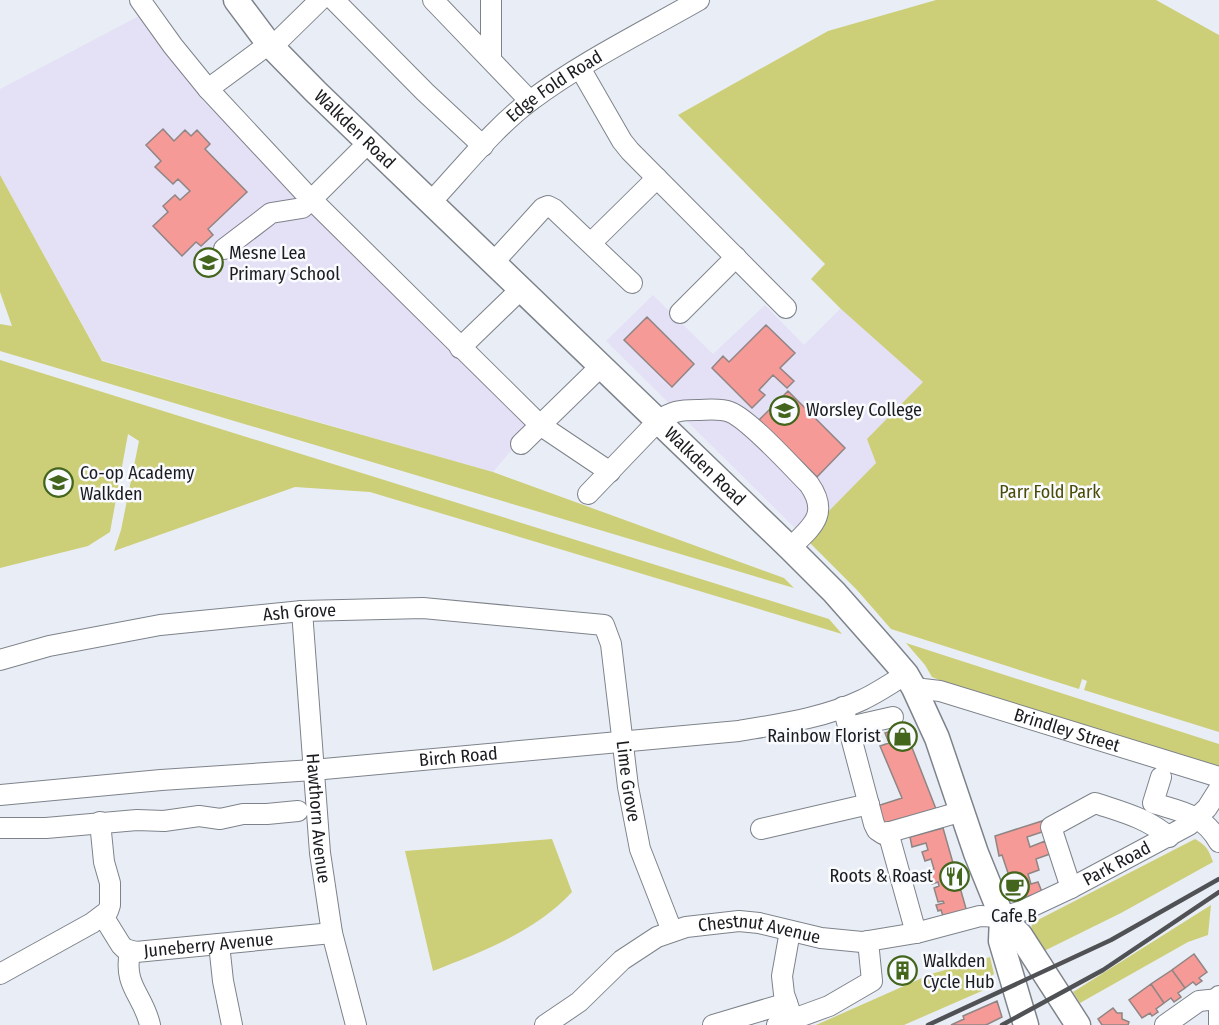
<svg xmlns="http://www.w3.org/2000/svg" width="1219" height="1025" viewBox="0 0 1219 1025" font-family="'Fira Sans Condensed',sans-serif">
<rect width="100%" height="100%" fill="#e9eef6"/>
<path fill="#e4e0f6" d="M141 15 203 101 533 425 493 472 102 360 0 175V89Z
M653 295 713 354 765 305 804 345 841 308 923 382 868 439 876 463 825 515 809 542 606 341Z"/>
<path fill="#ccce78" d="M936 0H1156L1219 35V732L1084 690 1087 681 1082 679 1079 689 891 629 857 590 809 542 825 515 876 463 867 439 923 382 841 309 811 279 825 264 678 115 828 31Z
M0 175 102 361 493 472 784 578 794 588 0 351V324L12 326 0 292Z
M0 360 829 619 842 634 370 492 295 487 114 551 121 530 139 441 128 434 110 532 88 546 0 568Z
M906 643 1219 744V767L971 693 932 677 925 665Z
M552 839 572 892C535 932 483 951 433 971L405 851Z
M1195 839C1206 845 1209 850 1213 862L1121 913 1042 952 1031 930 1032 923Z
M1211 905 1208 935 1188 942 1080 1003 1073 992Z
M990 957 994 974 990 977 991 987 904 1025H816L931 974Z"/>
<path fill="#f59a96" stroke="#8f8584" stroke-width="1.5" d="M163 129 174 141 185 130 191 136 197 130 210 144 205 149 247 192 208 229 213 235 201 246 196 242 182 256 153 226 168 212 163 206 175 195 180 200 190 191 178 179 173 184 155 167 161 161 146 145Z
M647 317 694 364 672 387 624 340Z
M766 325 795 353 780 368 794 381 787 388 773 375 759 390 765 395 752 408 712 368 723 356 729 362Z
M788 391 845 448 817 477 759 420Z
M904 727 936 809 881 824 877 806 902 798 880 746 889 743 885 733Z
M1042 821 1045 831 1027 837 1030 847 1045 841 1050 854 1036 859 1039 870 1028 874 1031 884 1038 882 1042 892 1017 900 1002 855 999 856 995 836Z
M943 828 967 912 944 919 941 910 938 911 936 905 944 903 943 901 938 902 934 888 939 886 938 882 932 884 930 875 925 876 924 872 934 869 931 859 925 861 922 852 928 850 926 843 912 847 910 837Z
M1194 954 1207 972 1199 978 1202 981 1196 985 1193 982 1185 988 1172 970Z
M903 959 910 981 902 983 895 961Z
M1172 970 1185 988 1178 993 1181 997 1174 1002 1171 998 1164 1003 1151 984Z
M1151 984 1164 1003 1156 1009 1158 1012 1152 1016 1150 1013 1142 1018 1129 1000Z
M997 1001 1002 1017 986 1025H951L964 1019 963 1016Z
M1113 1008 1117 1013H1122V1019L1129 1022 1128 1025H1102L1098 1019Z"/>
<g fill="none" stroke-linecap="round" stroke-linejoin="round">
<defs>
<g id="minor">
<path d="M140 0 173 46 208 89 303 191 540 425 610 472"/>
<path d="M334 0 425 92 483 146"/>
<path d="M433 0 530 101"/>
<path d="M491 0V59"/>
<path d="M272 47 320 0"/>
<path d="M580 68 622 141 630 151 786 308"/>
<path d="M208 89 269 44"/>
<path id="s1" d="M431 202C463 168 493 129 530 101 582 62 643 32 699 0"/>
<path d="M593 241 657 178"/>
<path d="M224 249 271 213 302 208 308 203 368 143"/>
<path d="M493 263 543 208 548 206 554 209 632 283"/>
<path d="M680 313 736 257"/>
<path d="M460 348 521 289"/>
<path d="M521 444 601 366"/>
<path d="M588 494 658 421C672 411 680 410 697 410 707 410 720 408 730 412 750 420 791 466 809 484 830 514 812 527 790 548"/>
<path id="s2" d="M302 611 320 853 332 933 356 1025"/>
<path id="s3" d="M0 660 49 646 160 625 302 611 423 608 604 625 611 644 628 787 640 849 672 931"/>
<path id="s4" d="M914 688 940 691 1219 777"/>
<path d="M843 707 874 824 877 830 883 834 963 811"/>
<path d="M849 727 893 717"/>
<path d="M1161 777 1153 803C1182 812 1203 814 1219 842"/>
<path id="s5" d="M0 795 161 780 313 770 739 731C779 724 824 718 862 700 877 693 892 683 906 674"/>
<path d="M0 828H46L137 820 164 821 199 816 220 819 243 814H267L298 811"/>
<path d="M761 829 869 804"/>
<path d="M888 832 916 933"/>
<path d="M1071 888 1051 827 1095 803C1122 812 1147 818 1169 837"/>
<path id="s6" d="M103 916 121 945 125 949 136 952 332 933"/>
<path d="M790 931 782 976 784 994 793 1020"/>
<path d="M219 944 223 981 232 1025"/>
<path d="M130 951C123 987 143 994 150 1025"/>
<path d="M0 974 92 923 108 911 110 905V883L104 862 100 822"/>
<path id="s7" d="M545 1025 579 1002 622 960 657 937 686 927 739 921 759 923 821 938 862 942 916 933 980 916 1002 917 1022 911 1071 888 1189 825 1207 808 1219 789"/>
<path d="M713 1025 787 1003"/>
<path d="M777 1025 829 1006 872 981 868 941"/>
<path d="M1165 1025 1199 1001 1219 999"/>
<path d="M1219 1025V996"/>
</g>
<g id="major">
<path id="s8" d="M236 0 269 44 316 92 790 548 834 592 887 652 906 674 914 688 937 738 976 853 1002 917 1001 941 1026 1025"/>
<path d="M1002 917 1020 935 1078 1025"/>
</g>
</defs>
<use href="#minor" stroke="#7e838b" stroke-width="22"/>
<use href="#major" stroke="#7e838b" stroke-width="27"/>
<use href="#minor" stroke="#fff" stroke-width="20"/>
<use href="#major" stroke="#fff" stroke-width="24"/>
<path stroke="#4f5155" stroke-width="4.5" d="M928 1025 1111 940 1219 879
M1002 1025 1103 970 1219 892"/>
</g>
<defs>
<symbol id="school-ring" viewBox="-11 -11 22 22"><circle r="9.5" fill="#f9fbfe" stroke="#43651c" stroke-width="1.5"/><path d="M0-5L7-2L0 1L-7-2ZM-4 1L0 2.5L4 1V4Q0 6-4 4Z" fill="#43651c"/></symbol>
<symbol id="university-ring" viewBox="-11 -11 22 22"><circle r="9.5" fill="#f9fbfe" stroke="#43651c" stroke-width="1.5"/><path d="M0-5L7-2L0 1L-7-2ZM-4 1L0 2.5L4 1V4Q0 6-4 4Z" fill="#43651c"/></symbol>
<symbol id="shop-ring" viewBox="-11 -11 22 22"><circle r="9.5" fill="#f9fbfe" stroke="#43651c" stroke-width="1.5"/><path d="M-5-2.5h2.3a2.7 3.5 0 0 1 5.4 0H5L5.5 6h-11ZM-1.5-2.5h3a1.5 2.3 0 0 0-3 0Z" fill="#43651c"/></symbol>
<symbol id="restaurant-ring" viewBox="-11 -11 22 22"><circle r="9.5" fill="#f9fbfe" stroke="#43651c" stroke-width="1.5"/><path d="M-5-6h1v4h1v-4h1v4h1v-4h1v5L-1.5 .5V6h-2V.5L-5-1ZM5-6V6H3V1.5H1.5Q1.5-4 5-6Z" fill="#43651c"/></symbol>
<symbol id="cafe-ring" viewBox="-11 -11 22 22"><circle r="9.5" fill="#f9fbfe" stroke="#43651c" stroke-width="1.5"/><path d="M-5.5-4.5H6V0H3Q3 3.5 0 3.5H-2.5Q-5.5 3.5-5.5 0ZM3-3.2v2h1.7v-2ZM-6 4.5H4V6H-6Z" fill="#43651c"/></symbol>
<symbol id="building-ring" viewBox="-11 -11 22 22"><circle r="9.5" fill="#f9fbfe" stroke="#43651c" stroke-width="1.5"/><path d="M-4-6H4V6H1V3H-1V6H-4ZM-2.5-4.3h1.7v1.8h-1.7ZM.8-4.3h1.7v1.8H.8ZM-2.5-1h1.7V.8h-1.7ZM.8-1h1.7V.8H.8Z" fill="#43651c"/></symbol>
</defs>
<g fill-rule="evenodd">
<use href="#school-ring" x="192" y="246" width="33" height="33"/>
<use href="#university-ring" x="768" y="394" width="33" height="33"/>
<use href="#school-ring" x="42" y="466" width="33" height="33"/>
<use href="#shop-ring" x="886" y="720" width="33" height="33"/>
<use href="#restaurant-ring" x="938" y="860" width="33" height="33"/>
<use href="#cafe-ring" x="998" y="870" width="33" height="33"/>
<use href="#building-ring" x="886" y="954" width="33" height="33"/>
</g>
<g text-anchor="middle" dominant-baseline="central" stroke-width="5" stroke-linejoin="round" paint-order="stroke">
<g font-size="18" fill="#1b1c1f" stroke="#f9fbfe">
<text stroke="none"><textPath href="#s1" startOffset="170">Edge Fold Road</textPath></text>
<text stroke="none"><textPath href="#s8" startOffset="176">Walkden Road</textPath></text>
<text stroke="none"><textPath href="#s8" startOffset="662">Walkden Road</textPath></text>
<text stroke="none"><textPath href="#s3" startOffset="304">Ash Grove</textPath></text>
<text stroke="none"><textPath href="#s4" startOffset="159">Brindley Street</textPath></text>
<text stroke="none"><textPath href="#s5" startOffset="460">Birch Road</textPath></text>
<text stroke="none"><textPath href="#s3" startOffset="768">Lime Grove</textPath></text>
<text stroke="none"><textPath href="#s2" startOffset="208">Hawthorn Avenue</textPath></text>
<text stroke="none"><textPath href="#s7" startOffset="622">Park Road</textPath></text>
<text stroke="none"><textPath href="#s7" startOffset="248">Chestnut Avenue</textPath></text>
<text stroke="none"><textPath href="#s6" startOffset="124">Juneberry Avenue</textPath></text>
</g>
<g font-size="18" fill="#1b1c1f" stroke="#f9fbfe" text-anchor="start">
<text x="229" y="253">Mesne Lea<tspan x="229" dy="21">Primary School</tspan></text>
<text x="806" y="410">Worsley College</text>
<text x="80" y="473">Co-op Academy<tspan x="80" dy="21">Walkden</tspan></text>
<text x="881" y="736" text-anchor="end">Rainbow Florist</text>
<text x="933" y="876" text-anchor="end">Roots &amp; Roast</text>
<text x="1014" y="916" text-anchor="middle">Cafe B</text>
<text x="923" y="961">Walkden<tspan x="923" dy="21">Cycle Hub</tspan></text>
</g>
<g font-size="18" fill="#4a4b06" stroke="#f9fbfe">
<text x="1050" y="492">Parr Fold Park</text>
</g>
</g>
</svg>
